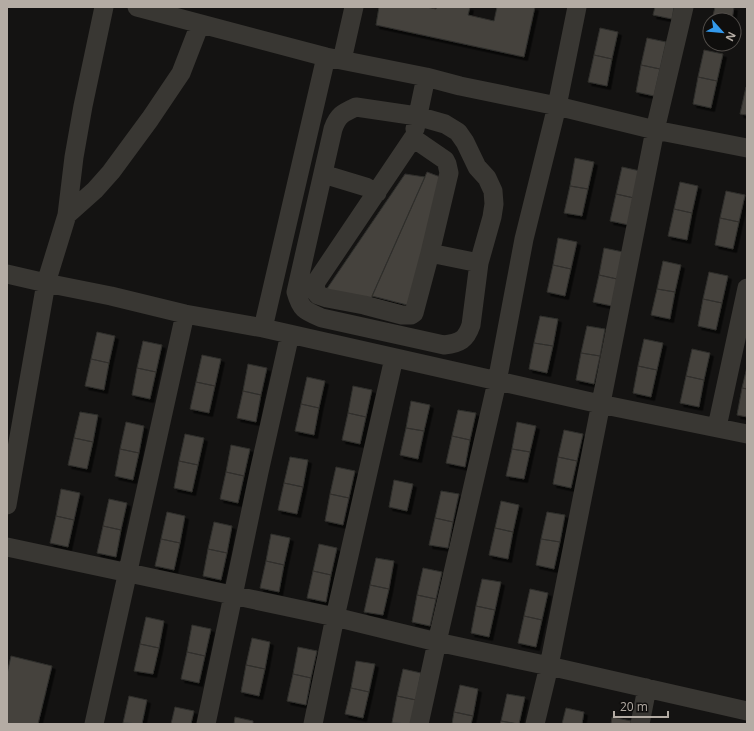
<svg xmlns="http://www.w3.org/2000/svg" width="754" height="731" viewBox="0 0 754 731" font-family="'Open Sans',sans-serif">
<defs>
<filter id="shadow"><feDropShadow dx="3.5" dy="3.5" stdDeviation="0" flood-color="#0009"/></filter>
</defs>
<rect width="100%" height="100%" fill="#141312"/>
<path fill="#44423e" stroke="#302f2c" filter="url(#shadow)" d="M379 7H426L436 9 437 7H470L468 15 494 21 497 7H535L524 57 376 25Z
M655 7H674L672 19 653 15Z
M715 7H734L732 20H712Z
M600 28 618 32 612 59 594 55Z
M647 38 666 42 660 69 641 65Z
M704 50 723 54 717 81 698 77Z
M594 55 612 59 607 86 588 82Z
M641 65 660 69 654 96 636 92Z
M698 77 717 81 711 108 693 104Z
M746 87H747V115L740 114Z
M575 158 594 162 588 189 570 186Z
M622 167 640 171 634 198 616 194Z
M427 172 443 178 415 307 372 296Z
M405 174 425 177 370 301 324 293Z
M680 182 698 186 692 213 674 209Z
M570 186 588 189 582 216 564 213Z
M726 191 745 195 739 222 720 218Z
M616 194 634 198 629 225 610 221Z
M674 209 692 213 687 240 668 236Z
M720 218 739 222 733 249 715 245Z
M558 238 577 242 571 269 553 265Z
M604 248 623 252 617 279 599 275Z
M663 261 681 265 675 292 657 289Z
M553 265 571 269 565 296 547 292Z
M709 272 728 276 722 303 703 299Z
M599 275 617 279 612 306 593 302Z
M657 289 675 292 670 319 651 315Z
M703 299 722 303 716 330 698 326Z
M540 316 558 319 553 346 534 343Z
M587 326 605 329 600 356 581 353Z
M97 332 115 336 109 363 91 359Z
M644 339 663 343 657 370 638 366Z
M143 341 162 345 156 372 137 368Z
M534 343 553 346 547 373 529 369Z
M692 349 710 353 704 380 686 376Z
M581 353 600 356 594 384 576 380Z
M202 355 221 359 215 386 196 382Z
M91 359 109 363 104 390 85 386Z
M248 364 267 368 261 395 243 391Z
M638 366 657 370 651 397 633 393Z
M747 367V389L742 388Z
M137 368 156 372 150 399 132 395Z
M686 376 704 380 699 407 680 403Z
M307 377 325 381 319 408 301 404Z
M196 382 215 386 209 413 190 409Z
M353 386 372 390 366 417 348 413Z
M742 388 747 389V417L737 415Z
M243 391 261 395 256 422 237 418Z
M411 401 430 405 424 431 406 428Z
M301 404 319 408 314 435 295 431Z
M458 410 476 413 470 440 452 436Z
M80 412 98 415 93 442 74 438Z
M348 413 366 417 360 444 342 440Z
M126 422 144 426 139 453 120 449Z
M517 422 536 426 530 452 512 449Z
M406 428 424 431 418 459 400 455Z
M564 430 583 434 577 461 558 457Z
M185 434 204 438 198 465 179 461Z
M452 436 470 440 465 467 446 463Z
M74 438 93 442 87 469 68 465Z
M231 445 250 449 244 476 226 472Z
M120 449 139 453 133 480 115 476Z
M512 449 530 452 524 479 506 476Z
M290 457 308 460 303 487 284 483Z
M558 457 577 461 571 488 553 484Z
M179 461 198 465 192 492 174 488Z
M336 467 355 471 349 498 330 494Z
M226 472 244 476 238 503 220 499Z
M394 480 413 484 407 511 389 507Z
M284 483 303 487 297 514 278 510Z
M61 489 80 493 74 520 56 516Z
M441 491 459 494 453 522 435 518Z
M330 494 349 498 343 525 325 521Z
M109 499 127 503 121 530 103 526Z
M501 501 519 505 513 532 495 528Z
M167 512 185 516 180 543 161 539Z
M547 512 565 515 560 542 541 539Z
M56 516 74 520 68 547 50 543Z
M435 518 453 522 448 548 429 545Z
M214 522 232 526 227 553 208 549Z
M103 526 121 530 116 557 97 553Z
M495 528 513 532 508 559 489 555Z
M271 534 290 538 284 565 266 561Z
M161 539 180 543 174 570 155 566Z
M541 539 560 542 554 569 536 565Z
M319 544 337 548 331 575 313 571Z
M208 549 227 553 221 580 203 576Z
M376 558 394 561 389 589 370 585Z
M266 561 284 565 279 592 260 588Z
M423 568 442 572 436 599 417 595Z
M313 571 331 575 326 602 307 598Z
M482 579 501 582 495 610 476 606Z
M370 585 389 589 383 615 364 612Z
M530 589 548 593 542 620 524 616Z
M417 595 436 599 430 626 412 622Z
M476 606 495 610 489 637 471 633Z
M524 616 542 620 536 647 518 643Z
M146 617 164 621 159 648 140 644Z
M192 625 211 629 205 656 187 652Z
M252 638 270 642 265 669 246 665Z
M140 644 159 648 153 674 134 671Z
M298 647 317 651 311 678 293 674Z
M187 652 205 656 199 683 181 679Z
M11 656 52 666 38 724H7V674Z
M356 661 375 664 369 692 351 688Z
M246 665 265 669 259 696 241 692Z
M403 669 421 673 416 700 397 696Z
M293 674 311 678 306 705 287 701Z
M460 685 478 689 473 716 454 712Z
M351 688 369 692 363 718 345 714Z
M507 694 525 697 519 724 501 721Z
M129 696 147 700 142 724 123 723Z
M397 696 416 700 411 724 392 723Z
M175 707 194 711 191 724H171Z
M566 708 584 712 582 724H562Z
M454 712 473 716 471 724H452Z
M235 717 253 721V724H234Z
M612 717 631 721 630 724H611Z
M501 721 517 724H500Z"/>
<g fill="none" stroke-linecap="round" stroke-linejoin="round">
<path stroke="#393733" stroke-width="19" d="M137 7 326 57 426 77 460 86 557 106 655 130 747 148
M342 60 354 7
M356 107 417 116 445 124 458 132 465 142 477 167 487 178 493 191 494 204 492 217 479 263 471 325C466 340 460 343 444 345L322 318C305 311 301 310 296 292L333 129C338 115 343 113 356 107Z
M415 129 426 77
M413 138 445 160 447 164 449 173 430 253 414 313 411 315H402L364 305 327 298 318 295 315 291 316 282Z
M323 174 366 187 377 193
M67 215 95 190 111 172 150 119 181 73 200 24
M430 253 479 263
M7 274 46 283 111 296 185 314 263 328 600 404 747 434
M263 328 326 57
M717 427 747 288
M7 505 46 283 67 215 74 157 83 106 104 7
M7 547 335 617 437 642 549 666 747 711
M94 724 185 314
M206 724 259 472 290 334
M313 724 335 617 394 358
M419 724 437 642 497 382 524 239 557 106 577 7
M535 724 549 666 655 130 684 7
M640 724 647 688"/>
</g>
<rect width="754" height="731" fill="none" stroke="#b4aca4" stroke-width="16"/>
<g transform="translate(722 32) rotate(117)"><circle r="19" fill="#0f0e0d" stroke="#514d49"/>
<path d="M0-3L7 15L0 10L-7 15Z" fill="#3399ec"/>
<text y="-6" font-size="11" font-weight="bold" text-anchor="middle" fill="#b4aca4">N</text>
</g>
<path d="M614 711v6h54v-6" fill="none" stroke="#b4aca4" stroke-width="2"/>
<text x="620" y="711" font-size="12" fill="#b4aca4" stroke="#0f0e0d" stroke-width="3" paint-order="stroke">20 m</text>
</svg>
